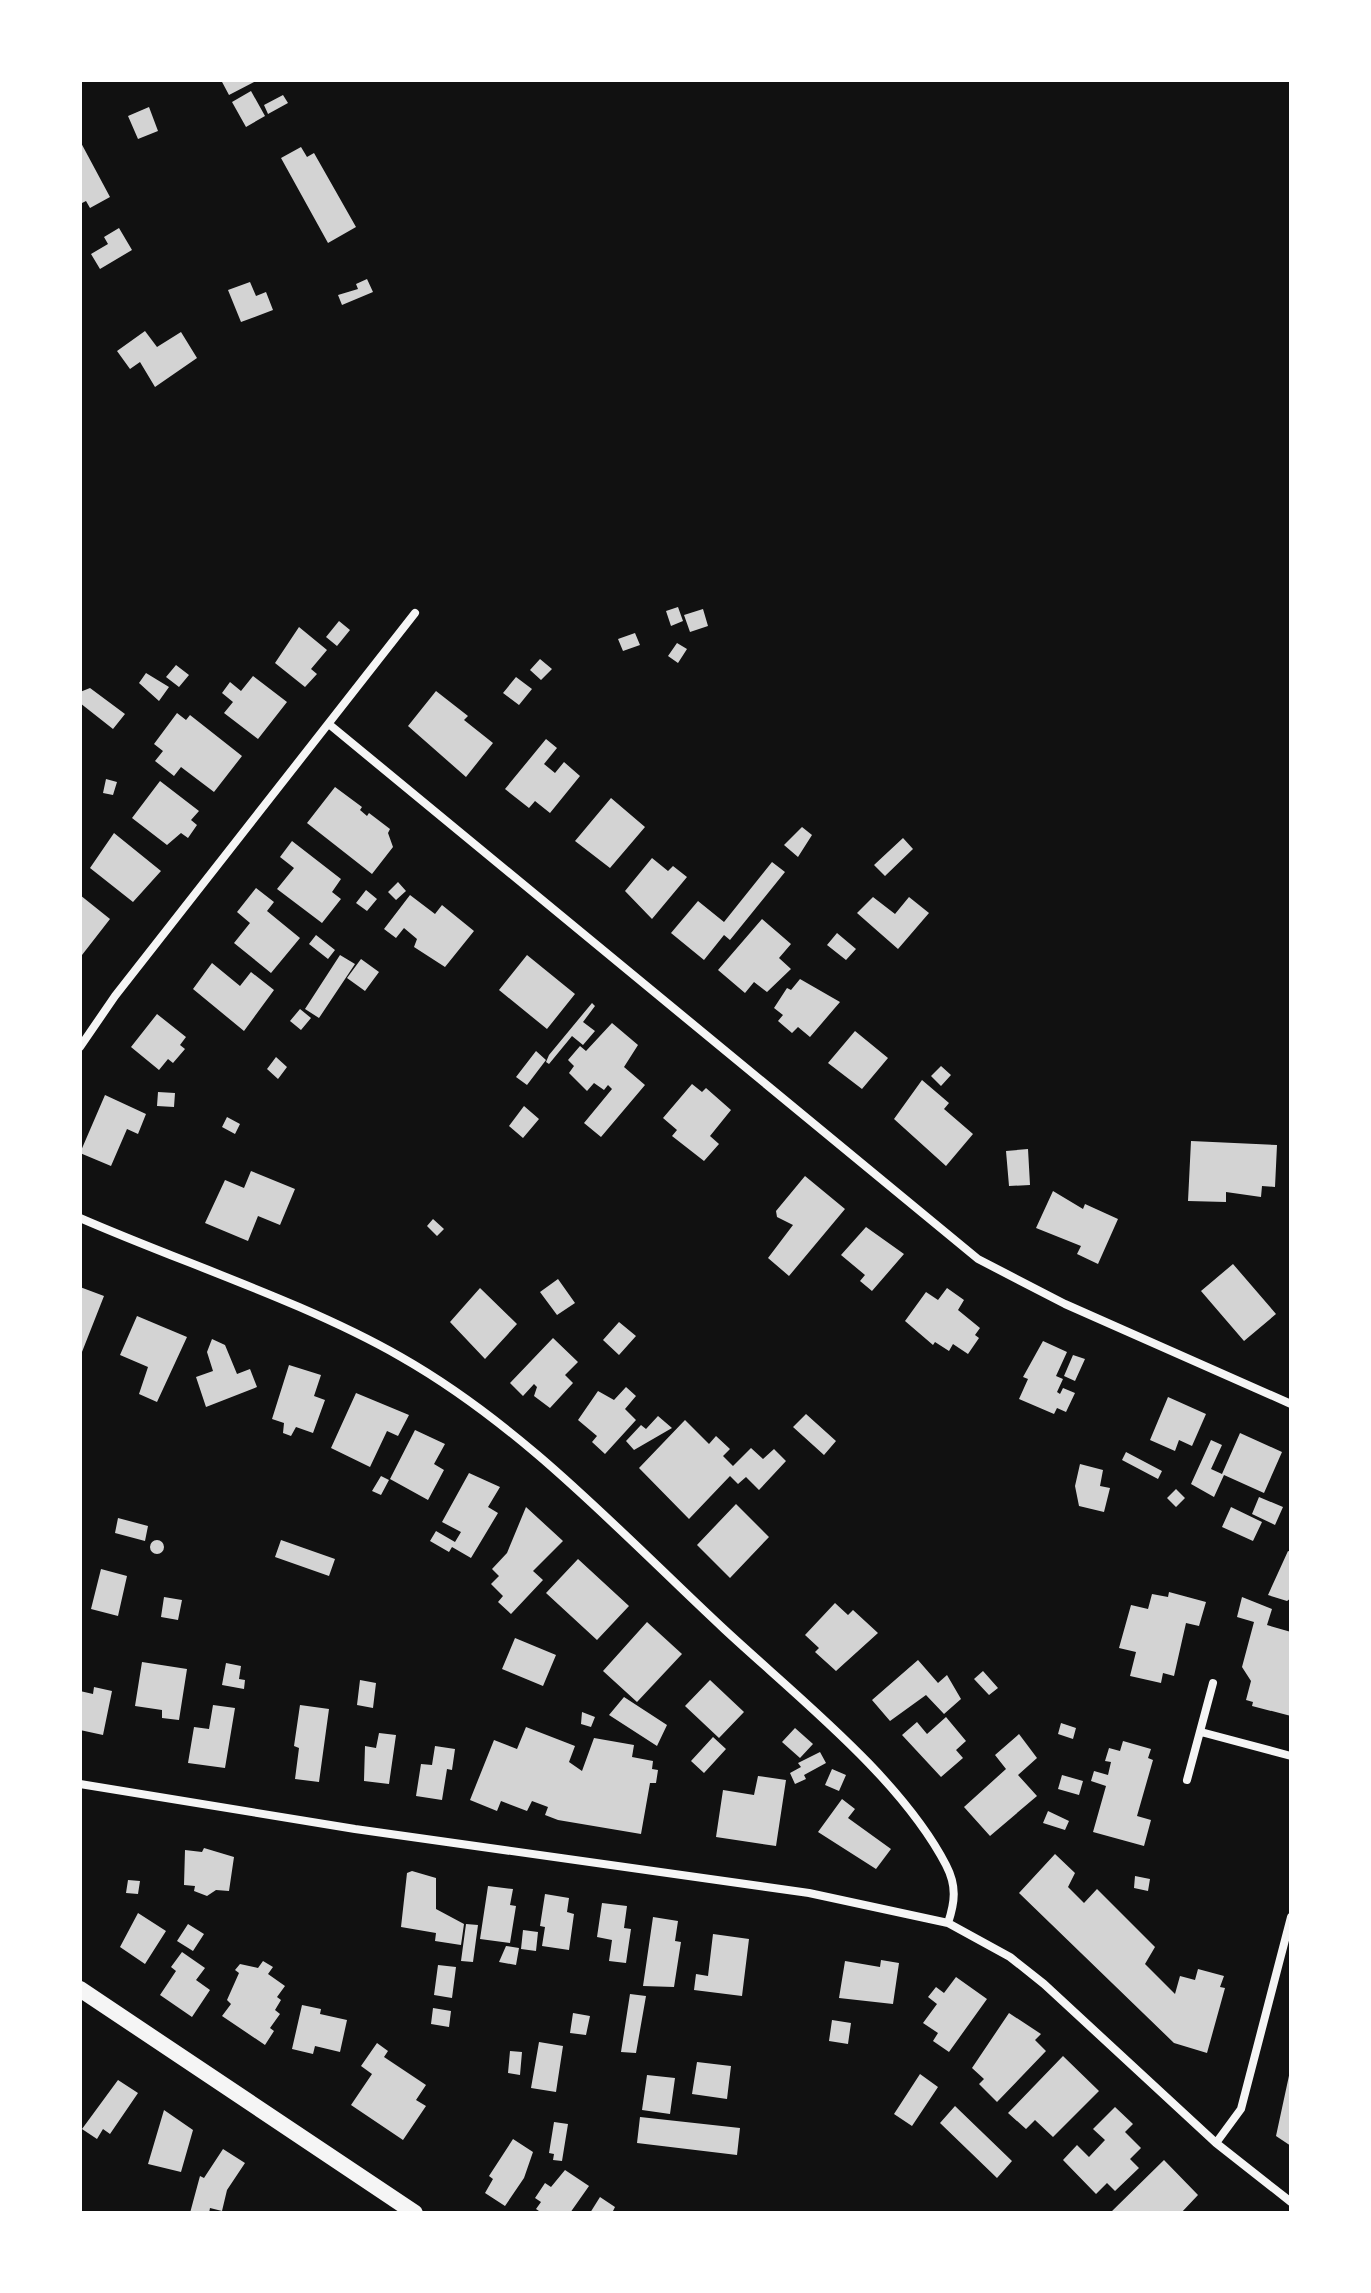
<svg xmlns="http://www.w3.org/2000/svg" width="1371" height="2293" viewBox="0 0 1371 2293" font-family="'Noto Sans',sans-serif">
<rect width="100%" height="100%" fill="#111"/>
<path fill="#d3d3d3" d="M221 80H258L229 95Z
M251 91 265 116 246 127 232 102Z
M283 95 288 103 268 114 264 105Z
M149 107 158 131 138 139 128 116Z
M80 141 110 197 90 208 86 201 80 204Z
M301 147 307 157 314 153 356 227 328 243 281 158Z
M119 228 132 250 100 269 91 254 108 244 104 237Z
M367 279 373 292 342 305 338 295 358 289 356 284Z
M250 282 256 296 266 292 273 310 241 322 228 290Z
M145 331 157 347 181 332 197 358 155 387 140 362 130 369 117 351Z
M678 607 683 621 671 626 666 611Z
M703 609 708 626 690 632 684 615Z
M339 621 350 630 337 646 326 637Z
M299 627 327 650 311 669 317 674 305 687 275 663Z
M635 633 640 645 623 651 618 639Z
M677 643 687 649 678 663 668 656Z
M540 659 552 669 541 680 530 670Z
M176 665 189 675 179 687 166 677Z
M146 673 169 687 159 701 139 683Z
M253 676 287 702 258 739 224 713 233 702 222 693 230 682 241 691Z
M516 677 532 689 519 705 503 693Z
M90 688 125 714 113 729 80 703V692Z
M436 691 468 716 464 720 493 743 466 777 408 726Z
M177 713 186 720 190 715 242 756 214 792 181 767 174 776 155 761 163 751 154 744Z
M546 739 557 748 544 764 555 773 564 762 580 776 550 813 535 801 529 808 505 789Z
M106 779 117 782 113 795 103 793Z
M160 781 199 811 191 820 197 825 188 838 181 833 167 845 132 818Z
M335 787 362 807 360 810 367 816 369 813 390 829 388 833 393 847 372 874 307 823Z
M611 798 645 827 610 868 575 841Z
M802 827 812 835 798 857 784 845Z
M114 833 161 871 133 902 90 868Z
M903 838 913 849 885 876 874 865Z
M292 841 341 879 332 892 341 899 322 923 277 889 294 868 280 857Z
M652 858 668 871 673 866 687 877 652 919 625 891Z
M772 862 785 872 730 940 724 935 704 960 671 933 698 901 724 922Z
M398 882 406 891 396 900 388 892Z
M256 888 274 902 267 911 300 938 271 973 234 943 250 923 237 912Z
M366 890 377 899 367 911 356 903Z
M80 895 110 919 82 955 80 953Z
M410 895 435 914 442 905 474 931 445 967 414 947 417 939 404 928 396 938 384 929Z
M873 897 895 914 909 897 929 913 898 949 857 913Z
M762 919 791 944 779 958 791 969 767 992 754 982 745 993 718 970Z
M837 933 856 949 846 960 827 945Z
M316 935 335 950 328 959 309 944Z
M340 955 355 964 319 1018 305 1009Z
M527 955 575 994 547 1029 499 990Z
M361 959 379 972 365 991 347 978Z
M212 963 240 986 251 972 274 990 244 1031 193 989Z
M800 979 840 1002 810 1037 798 1027 792 1033 778 1021 783 1015 774 1008 787 988 791 990Z
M592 1003 595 1006 583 1022 595 1031 583 1045 572 1036 549 1064 546 1062 549 1055Z
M300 1009 311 1018 301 1030 290 1021Z
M157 1014 186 1037 180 1045 185 1049 173 1063 168 1059 159 1070 131 1047Z
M612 1023 638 1045 624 1067 645 1085 601 1137 584 1123 612 1089 608 1085 604 1090 594 1083 587 1091 569 1073 574 1066 568 1060 580 1046 586 1051Z
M855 1031 888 1058 862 1089 828 1063Z
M536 1051 546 1060 527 1085 516 1077Z
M276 1057 287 1067 278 1079 267 1069Z
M941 1066 951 1075 941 1086 931 1076Z
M922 1080 949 1103 944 1109 973 1134 946 1166 894 1119Z
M692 1084 702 1092 706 1088 731 1110 710 1136 719 1144 704 1161 672 1136 677 1130 663 1118Z
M158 1092 175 1093 174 1107 157 1106Z
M105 1095 146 1114 138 1134 127 1129 111 1166 80 1153Z
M524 1106 539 1119 523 1138 509 1126Z
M227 1117 240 1124 235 1134 222 1127Z
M1191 1141 1277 1145 1275 1187 1262 1186 1261 1197 1226 1192V1202L1188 1201Z
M1028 1149 1030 1185 1009 1186 1006 1151Z
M251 1171 295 1189 280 1225 258 1216 248 1241 205 1223 225 1180 244 1188Z
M805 1176 845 1209 789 1276 768 1258 793 1225 777 1217 776 1211Z
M1053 1191 1083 1209 1085 1204 1118 1219 1098 1264 1077 1254 1081 1246 1036 1228Z
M433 1219 444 1229 437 1236 427 1226Z
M866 1227 904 1254 872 1291 860 1281 865 1275 841 1255Z
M1233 1264 1276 1314 1244 1341 1201 1291Z
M558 1279 575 1303 557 1315 540 1292Z
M80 1287 104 1296 80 1357Z
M480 1288 517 1324 485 1359 450 1322Z
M947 1288 964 1300 958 1310 980 1328 975 1335 979 1338 968 1354 953 1344 949 1351 935 1342 933 1345 905 1321 926 1292 938 1300Z
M137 1316 187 1337 157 1402 139 1394 148 1367 120 1355Z
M619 1322 636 1336 619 1355 603 1340Z
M553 1338 578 1362 565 1375 573 1383 550 1408 534 1396 537 1387 534 1384 523 1396 510 1383Z
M212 1339 225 1345 237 1374 250 1369 257 1387 206 1407 196 1377 213 1371 207 1352Z
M1043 1341 1067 1352 1056 1376 1063 1379 1057 1392 1060 1394 1063 1388 1075 1393 1066 1412 1057 1408 1054 1414 1019 1399 1028 1379 1023 1377Z
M1073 1355 1085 1359 1075 1381 1064 1376Z
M289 1365 321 1375 314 1396 325 1400 313 1433 296 1427 291 1436 283 1433 284 1423 272 1419Z
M626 1387 636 1396 625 1409 636 1420 605 1454 592 1442 597 1436 578 1420 598 1391 614 1400Z
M356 1393 409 1415 398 1436 387 1431 370 1467 331 1448Z
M1168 1397 1206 1414 1192 1446 1179 1440 1175 1451 1150 1440Z
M806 1414 836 1441 824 1455 793 1427Z
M658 1416 672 1428 634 1450 626 1441 641 1425 646 1429Z
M685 1420 709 1444 716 1436 730 1449 723 1456 733 1466 751 1448 763 1459 774 1449 786 1461 759 1490 746 1477 738 1484 730 1476 689 1519 639 1468Z
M415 1430 445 1444 434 1464 444 1470 428 1500 390 1479Z
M1240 1433 1282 1452 1264 1493 1224 1475 1214 1497 1191 1484 1211 1440 1222 1445 1211 1469 1222 1474Z
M1126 1452 1162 1471 1158 1479 1122 1460Z
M1080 1464 1103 1470 1100 1486 1110 1488 1104 1512 1079 1506 1075 1486Z
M469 1473 500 1487 488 1507 498 1513 471 1558 452 1547 449 1552 430 1541 436 1531 455 1542 461 1532 442 1522Z
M381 1476 389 1480 381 1495 372 1491Z
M1176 1489 1185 1498 1176 1507 1167 1498Z
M1259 1497 1283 1507 1275 1525 1252 1514Z
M736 1504 769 1537 730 1578 697 1545Z
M526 1507 563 1541 533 1571 543 1580 511 1614 498 1602 503 1596 491 1584 499 1576 492 1569 507 1553Z
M1231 1507 1262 1522 1253 1541 1222 1527Z
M118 1518 148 1526 145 1541 115 1533Z
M150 1547a7 7 0 1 1 14 0a7 7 0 1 1-14 0Z
M281 1540 335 1559 329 1576 275 1557Z
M1288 1551 1291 1552V1598L1287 1601 1268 1595Z
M578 1559 629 1606 597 1640 546 1593Z
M101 1569 127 1576 118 1616 91 1609Z
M1169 1592 1206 1602 1199 1626 1186 1623 1174 1676 1163 1673 1161 1683 1130 1676 1136 1652 1119 1648 1131 1605 1148 1609 1152 1594 1168 1597Z
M164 1597 182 1600 178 1620 161 1617Z
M1242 1597 1272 1609 1267 1625 1291 1632V1716L1252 1706 1253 1702 1246 1700 1251 1681 1242 1667 1254 1622 1237 1617Z
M835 1603 848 1615 853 1610 878 1633 836 1671 815 1652 819 1648 805 1635Z
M647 1622 682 1654 637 1702 603 1671Z
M515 1638 556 1655 543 1686 502 1669Z
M918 1660 938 1683 947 1675 961 1699 944 1714 926 1695 890 1721 872 1700Z
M142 1662 187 1669 179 1720 162 1718V1710L135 1706Z
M226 1663 241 1666 239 1679 245 1680 244 1689 222 1685Z
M983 1671 998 1688 989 1695 974 1679Z
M360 1680 376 1683 373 1708 357 1705Z
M710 1680 744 1712 719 1738 685 1706Z
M94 1687 112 1691 103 1735 80 1730V1691L93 1694Z
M624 1697 667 1725 657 1746 609 1715Z
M213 1705 235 1708 225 1768 188 1763 194 1727 209 1729Z
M300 1705 329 1709 319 1782 295 1779 299 1748 294 1746Z
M582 1712 595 1717 591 1727 581 1724Z
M946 1717 966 1741 956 1750 963 1758 941 1777 902 1735 917 1722 927 1734Z
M1061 1723 1076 1728 1073 1739 1058 1734Z
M526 1727 575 1746 569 1762 582 1771 594 1738 634 1745 632 1757 653 1761 652 1769 658 1770 656 1783H650L641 1834 558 1820 545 1815 548 1807 532 1801 527 1811 501 1801 497 1811 470 1800 494 1740 517 1749Z
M795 1728 813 1744 800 1758 782 1742Z
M379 1733 396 1735 389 1784 364 1781 365 1746 376 1748Z
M1019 1734 1037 1758 1018 1775 1037 1796 990 1836 964 1807 1006 1769 995 1755Z
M713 1737 726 1749 704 1773 691 1761Z
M1123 1741 1151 1749 1148 1758 1153 1760 1137 1816 1151 1820 1144 1846 1093 1832 1106 1786 1091 1781 1094 1771 1108 1775 1111 1762 1105 1761 1109 1748 1120 1751Z
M435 1746 455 1749 452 1770 447 1769 442 1800 416 1796 421 1764 432 1765Z
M820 1752 826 1763 804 1775 806 1779 795 1784 790 1773 801 1767 798 1763Z
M832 1769 846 1775 839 1791 825 1785Z
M1062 1775 1083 1781 1079 1795 1058 1789Z
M758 1776 786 1780 776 1846 716 1837 723 1790 754 1795Z
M842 1799 855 1809 848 1818 891 1849 876 1869 818 1832Z
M1048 1811 1069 1821 1065 1830 1043 1823Z
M204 1848 234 1857 229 1891 216 1890 207 1896 194 1891 195 1886 184 1885 185 1850 202 1852Z
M1055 1854 1075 1873 1068 1887 1084 1903 1097 1889 1155 1947 1145 1964 1175 1994 1180 1976 1195 1980 1198 1969 1224 1976 1220 1987 1225 1988 1207 2053 1174 2043 1019 1893Z
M412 1871 436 1878V1909L464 1924 461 1945 435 1941 436 1933 401 1927 407 1873Z
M1135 1876 1150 1879 1148 1891 1134 1888Z
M128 1880 140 1881 138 1894 126 1893Z
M488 1886 513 1889 510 1905 516 1906 510 1943 480 1939Z
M545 1894 569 1898 567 1912 574 1914 569 1950 542 1946 545 1927 540 1926Z
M602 1903 627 1906 624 1928 631 1929 626 1963 609 1961 612 1940 597 1937Z
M138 1913 166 1931 145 1964 120 1947Z
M653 1917 678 1921 675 1941 681 1942 674 1987 643 1986Z
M188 1924 204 1934 193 1951 177 1941Z
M466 1924 478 1925 473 1962 461 1961Z
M523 1930 538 1932 536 1951 521 1949Z
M713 1934 749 1939 742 1996 694 1990 696 1974 708 1976Z
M506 1946 519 1948 516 1965 499 1962Z
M182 1952 205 1968 196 1980 210 1990 192 2017 160 1995 176 1971 171 1967Z
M881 1960 899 1963 893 2004 839 1998 845 1961 880 1967Z
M263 1961 273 1967 268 1974 285 1986 277 1997 281 2000 275 2010 280 2014 270 2028 274 2031 265 2045 222 2016 231 2004 227 2000 239 1973 235 1970 240 1964 258 1968Z
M438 1965 456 1967 452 1998 434 1995Z
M956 1977 987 1999 949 2052 933 2041 938 2033 923 2023 937 2004 928 1997 936 1987 944 1993Z
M630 1994 646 1996 636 2053 621 2052Z
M302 2005 321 2009 320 2014 347 2020 340 2052 315 2046 313 2054 292 2049Z
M433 2008 451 2011 449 2027 431 2024Z
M573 2013 590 2016 586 2035 570 2033Z
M1009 2013 1041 2034 1035 2040 1046 2051 997 2102 979 2084 984 2079 972 2068Z
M832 2020 851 2023 848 2044 829 2041Z
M539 2042 563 2046 556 2092 531 2088Z
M377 2043 388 2051 384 2057 426 2085 416 2100 426 2106 403 2140 351 2105 372 2074 361 2066Z
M510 2051 522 2052 520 2075 508 2073Z
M1063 2056 1099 2091 1053 2137 1035 2120 1026 2129 1008 2113Z
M697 2062 731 2066 727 2099 692 2094Z
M1290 2071H1291V2146L1276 2136Z
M920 2074 938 2087 912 2126 894 2114Z
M647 2075 675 2078 670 2114 642 2110Z
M118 2080 138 2093 110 2134 103 2129 97 2139 82 2129Z
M955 2106 1012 2161 997 2178 940 2123Z
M1115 2107 1133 2124 1125 2132 1141 2148 1130 2159 1139 2168 1115 2191 1107 2183 1096 2194 1063 2160 1077 2145 1089 2157 1105 2140 1093 2129Z
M164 2110 193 2130 181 2172 148 2164Z
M640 2117 740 2128 737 2155 637 2143Z
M554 2122 568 2124 562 2161 553 2160 554 2154 549 2153Z
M513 2139 533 2152 524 2178 505 2206 485 2193 493 2179 489 2176Z
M223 2149 245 2163 227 2190 222 2211 210 2208 209 2213H190L200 2176 204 2178Z
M1164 2160 1198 2195 1181 2213H1110Z
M565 2170 589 2186 570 2213H542L536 2209 541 2202 535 2198 545 2183 551 2187Z
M600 2197 615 2207 612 2213H590Z"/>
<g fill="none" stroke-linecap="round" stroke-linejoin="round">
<path stroke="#f5f5f5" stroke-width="8" d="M330 725 978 1259 1065 1304 1291 1404
M80 1047 115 996 415 613
M80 1218C183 1263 305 1302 401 1357 524 1427 622 1534 724 1629 796 1696 901 1778 946 1865 957 1886 955 1902 948 1923
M1201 1732 1291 1756
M1187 1780 1213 1683
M80 1784 355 1829 809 1893 948 1923 1010 1957 1044 1984 1216 2143 1291 2202
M1216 2143 1241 2109 1291 1917"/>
<path stroke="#f5f5f5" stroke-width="16" d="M80 1989 415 2213"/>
</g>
<rect width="1371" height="2293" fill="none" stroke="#ffffff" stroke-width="164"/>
</svg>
